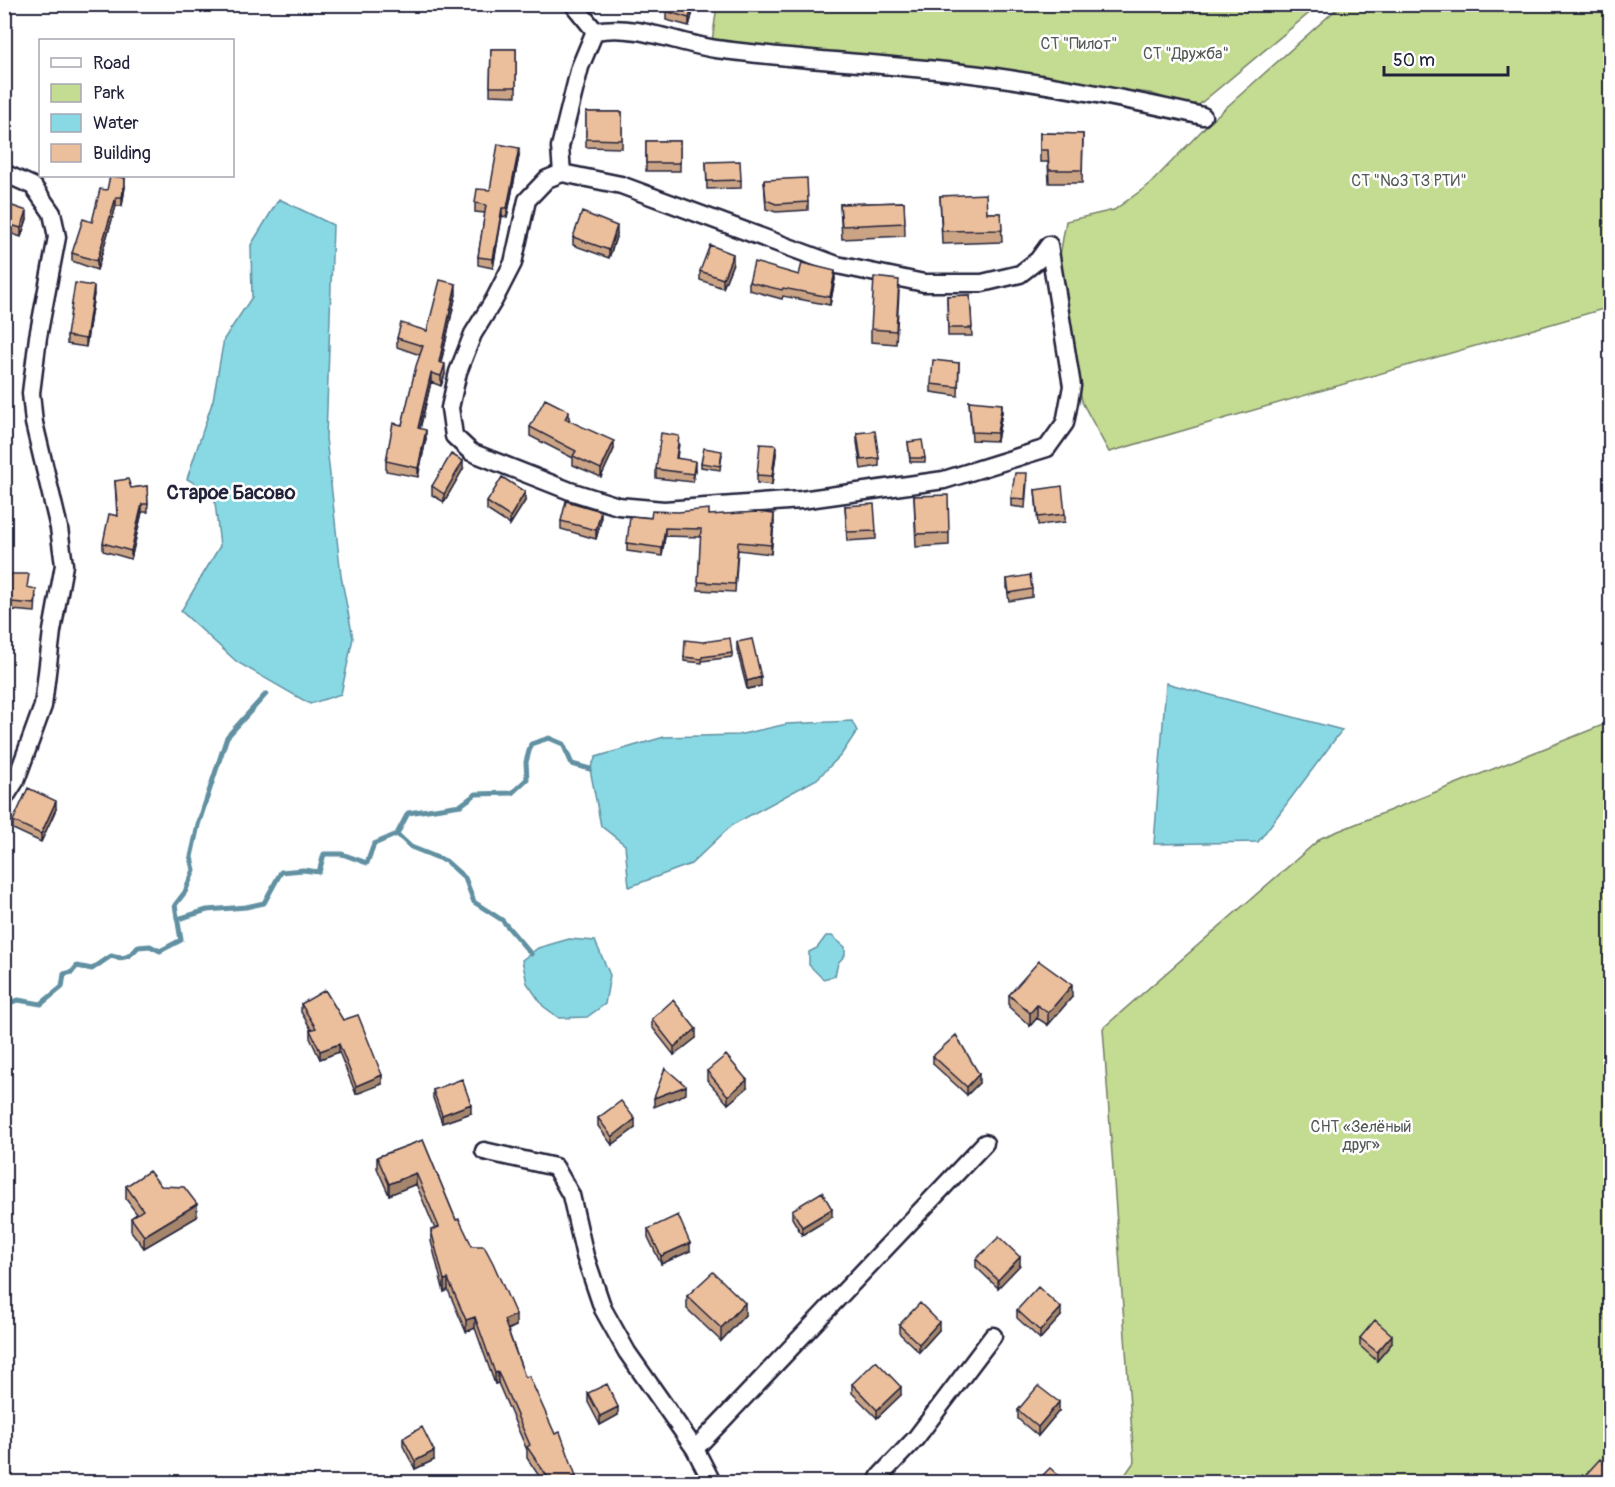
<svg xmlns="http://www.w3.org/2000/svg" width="1615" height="1487" viewBox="0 0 1615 1487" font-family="Pangolin,sans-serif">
<rect width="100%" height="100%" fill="#fff"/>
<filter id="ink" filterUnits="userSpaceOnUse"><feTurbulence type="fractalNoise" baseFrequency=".0167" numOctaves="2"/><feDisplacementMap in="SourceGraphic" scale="12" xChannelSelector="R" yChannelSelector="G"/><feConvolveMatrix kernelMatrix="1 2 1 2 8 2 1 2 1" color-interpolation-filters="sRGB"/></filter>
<g filter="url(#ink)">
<path fill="#c4db92" stroke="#737e66" stroke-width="1.5" d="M717 5H1319L1195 108 1150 93 712 42Z
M1341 5H1610V307L1109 452 1082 402 1059 261 1066 221 1114 210 1150 184 1211 121Z
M1610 722V1482H1120L1134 1462 1103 1028 1321 838Z"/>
<path fill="#89d9e5" stroke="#6090a1" stroke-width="1.5" d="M279 199 333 225 326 438 341 576 353 638 341 694 310 704 237 662 181 611 220 546 214 494 187 479 213 400 224 339 252 297 251 245Z
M1166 683 1342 730 1258 842 1154 844Z
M852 721 857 731 841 755 817 779 732 825 691 864 629 887 625 845 601 826 590 769 596 757 664 737 738 735 787 724Z
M826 936H832L845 947V955L838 963 835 976 823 979 809 965V952L817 948Z
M569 939 595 941 610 975 605 1004 587 1017 559 1018 543 1006 527 983 522 960 538 948Z"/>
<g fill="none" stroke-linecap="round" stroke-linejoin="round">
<path stroke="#6090a1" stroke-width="5" d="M397 834 411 847 446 861 465 878 474 902 502 920 531 954
M178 919 207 910 246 907 264 903 281 872 303 870 319 872 324 854H342L367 863 374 844 397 834 408 813 461 805 476 794 512 793 527 779 526 762 531 744 549 738 563 744 572 764 590 769
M4 1005 18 1000 41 1004 62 987 64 974 72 972 77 966 92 969 111 956C124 960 130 957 138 947L150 946 160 951 181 940 175 905 185 892 194 870 191 857 198 825 227 737 266 694"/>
<defs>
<path id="street" d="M595 31C636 23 676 43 716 49 806 61 897 64 988 76 1060 86 1132 100 1203 116
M4 173 33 186 52 213 57 237 38 337 31 393 34 423 59 528 64 565 52 631 43 706 16 780 4 799
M562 173 621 185 837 265 924 283H982L1020 274 1038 260 1049 245 1072 386 1065 423 1047 448 944 480 801 500 664 510 618 506 570 491 471 452 454 436 450 408 458 372 473 334 494 300 513 263 527 200 547 179Z
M562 173 560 147 580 67 595 31 573 4
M484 1151 555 1167 571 1195 585 1256 603 1309 627 1352 695 1449 712 1482
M695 1449 985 1143
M877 1482 880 1476 916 1438 993 1336"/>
</defs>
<use href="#street" stroke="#22223b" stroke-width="21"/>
<use href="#street" stroke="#fff" stroke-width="16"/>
</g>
<path fill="#cba486" stroke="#22223b" stroke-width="1.5" d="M695 4 689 26 666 20V11Z
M491 49H516V96L490 95Z
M586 112H622V148L586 147Z
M1040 133 1083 134 1082 183H1049L1048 162H1040Z
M646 141H680V171H646Z
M519 156 507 217 502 216 493 268 478 265V257L485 213 475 212V203L490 190Z
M706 162 741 180V188L707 189Z
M764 180 808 202V210L776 212 766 209Z
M125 187 122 206H116L97 270 72 261V253L92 222Z
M940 196 987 213H1001L1002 242 942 244Z
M904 202 905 236 842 239 840 204Z
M4 203 27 219 21 237 4 231Z
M617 234 609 258 573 245V237Z
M733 263 723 288 700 280V271Z
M799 275 835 279 830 305 783 296 782 299 749 290V282Z
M899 292 896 344 871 342V329Z
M94 294 86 347 67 344V336Z
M456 294 441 363 445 374 441 386 431 382 420 429 426 439 418 477 386 471V461L402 425 420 355 397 347V338L427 331Z
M970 295 972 336H948L947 296Z
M959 363 958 396 931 392V384Z
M969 401 1002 412 997 441 972 440Z
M569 420 568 421 614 449 601 477 573 465V458L530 436V427Z
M857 433 879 458V466L861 469 857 442Z
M908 442 925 458V462H910Z
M679 444 677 458 695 470 693 482 656 478V469Z
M776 454 772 485 757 483V475Z
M722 455 720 470 701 467V463Z
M463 469 444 502 432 495V486Z
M115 481 131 488 147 486 148 512H142L131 559 103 551V543L117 516Z
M1027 482 1025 508 1011 506V498Z
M1035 490 1065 514V522L1038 525Z
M914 496 949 533V545L916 547Z
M525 501 510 525 487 510V502Z
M845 506 876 531V539L847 541Z
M709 515 774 522 771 554 738 550 735 592 698 590 701 537 665 536 662 556 627 551V543L651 518Z
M601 520 596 539 561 529V521Z
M4 574 28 588 36 597 35 612 11 610 10 598H4Z
M1007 579 1032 589V597L1009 601 1007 588Z
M737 642 761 686 747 689 737 650Z
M732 653V657L702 661V663L684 661V657Z
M56 809 41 842 13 829V821Z
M1009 995 1072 997 1048 1025 1037 1018 1030 1026 1009 1007Z
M301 1004 382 1084 356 1094 339 1052 320 1059 310 1038V1030L311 1029 301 1012Z
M652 1019 696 1038 674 1055 652 1027Z
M933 1056 979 1083 967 1095 933 1064Z
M707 1071 747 1088 728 1104 707 1080Z
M433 1090 471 1113 442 1123 433 1098Z
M598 1118 635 1128 612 1145 598 1126Z
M423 1140 456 1220 516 1326 508 1330 525 1377 576 1482H543L527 1458V1450L498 1383 495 1384 475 1328 466 1332 448 1290 444 1292 431 1241V1230L435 1229 416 1184 389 1195 377 1168V1157Z
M126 1186H161L197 1217 144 1248 131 1231V1218L137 1214 126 1199Z
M792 1210 832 1217 802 1235 792 1218Z
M648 1229 690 1251 661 1264 648 1237Z
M976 1259 1020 1265 998 1288 976 1267Z
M687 1296 745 1315 721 1341 687 1309Z
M1017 1310 1061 1316 1040 1339 1017 1318Z
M899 1325 939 1330 919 1352 899 1333Z
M1360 1338 1392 1343 1377 1361 1360 1346Z
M852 1384 901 1395 877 1418 852 1393Z
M588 1393 618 1415 600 1425 588 1402Z
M1018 1410 1059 1411 1038 1436 1018 1419Z
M403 1438 434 1460 415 1469 403 1446Z"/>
<path fill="#a5866d" stroke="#22223b" stroke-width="1.5" d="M693 4H695L689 26V18Z
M519 148V156L507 217V208Z
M125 178V187L122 206V197Z
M116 197V206L97 270V261Z
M502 208V216L493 268V259Z
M27 211V219L21 237V228Z
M617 226V234L609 258V250Z
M733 254V263L723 288V279Z
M835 271V279L830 305V297Z
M456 284V294L439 371V362Z
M94 286V294L86 347V339Z
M445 364V374L441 386V376Z
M431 373V382L418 437V428Z
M1002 404V412L997 441V433Z
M569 411V420L565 427V419Z
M426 430V439L418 477V468Z
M614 441V449L601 477V469Z
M776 445V454L772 485V476Z
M463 461V469L444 502V494Z
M695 461V470L693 482V474Z
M525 492V501L510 525V517Z
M142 504V512L131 559V551Z
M601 511V520L596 539V530Z
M774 514V522L771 554V545Z
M665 528V536L662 556V548Z
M761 677V686L747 689V681Z
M56 801V809L41 842V834Z
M1072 985V997L1048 1025V1013Z
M1037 1005V1018L1030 1026V1013Z
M696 1029V1038L674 1055V1047Z
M339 1044V1052L320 1059V1051Z
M979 1074V1083L967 1095V1087Z
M382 1075V1084L356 1094V1086Z
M747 1080V1088L728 1104V1096Z
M686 1086V1094L654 1107V1098Z
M471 1104V1113L442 1123V1115Z
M635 1119V1128L612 1145V1137Z
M416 1173V1184L389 1195V1184Z
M197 1204V1217L144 1248V1236Z
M832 1209V1217L802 1235V1227Z
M690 1243V1251L661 1264V1256Z
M1020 1257V1265L998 1288V1280Z
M448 1279V1290L444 1292V1280Z
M745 1303V1315L721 1341V1328Z
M1061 1308V1316L1040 1339V1331Z
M516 1315V1326L504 1331V1320Z
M475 1317V1328L466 1332V1320Z
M939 1322V1330L919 1352V1344Z
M1392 1335V1343L1377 1361V1352Z
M498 1372V1383L495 1384V1373Z
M901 1387V1395L877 1418V1410Z
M1059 1402V1411L1038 1436V1427Z
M618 1407V1415L600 1425V1416Z
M434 1451V1460L415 1469V1461Z
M576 1476V1482H559Z"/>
<path fill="#ecbf9c" stroke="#22223b" stroke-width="1.5" d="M669 4H693L689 18 666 11Z
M491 49H516V87H490Z
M586 112H622V140L586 139Z
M1040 133 1083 134 1082 170H1049L1048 150H1040Z
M646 141H680V163H646Z
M498 144 519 148 507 208H502L493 259 478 257 486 205 475 203 477 189 490 190Z
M740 161 741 180 707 181 706 162Z
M110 176 125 178 122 197H116L97 261 72 253 83 219 92 222 100 189 107 190Z
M807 178 808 202 776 204 766 200 764 180Z
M986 194 987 213H1001L1002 230 942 231 940 196Z
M904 202 905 223 842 226 840 204Z
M4 203 27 211 21 228 4 223Z
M582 212 617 226 609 250 573 237Z
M710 245 733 254 723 279 700 271Z
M754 262 799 275 802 263 835 271 830 297 783 288 782 290 749 282Z
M874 277 899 280 896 331 871 329Z
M440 280 456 284 439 362 445 364 441 376 431 373 418 428 426 430 418 468 386 461 393 423 402 425 416 366 423 346 397 338 401 323 427 331Z
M75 283 94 286 86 339 67 336Z
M970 295 972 328H948L947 296Z
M933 360 959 363 958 387 931 384Z
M545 399 569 411 565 419 614 441 601 469 573 456 576 451 530 427Z
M969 401 1002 404 997 433 972 432Z
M875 431 879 458 861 460 857 433Z
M661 433 679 436 676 458 695 461 693 474 656 469Z
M922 440 925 458H910L908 442Z
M760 444 776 445 772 476 757 475Z
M704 448 722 451 720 466 701 463Z
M451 454 463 461 444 494 432 486Z
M1015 473H1027L1025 499 1011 498Z
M502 477 525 492 510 517 487 502Z
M128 479 131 488 147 486 148 504H142L131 551 103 543 109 514 118 516 115 481Z
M1062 486 1065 514 1038 517 1035 490Z
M948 495 949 533 916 534 914 496Z
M566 501 601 511 596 530 561 521Z
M874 504 876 531 847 532 845 506Z
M709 509V515L757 512 774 514 771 545 738 542 735 584 698 582 701 529 665 528 662 548 627 543 630 516 651 518 652 511 678 512Z
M4 574H29L27 587 36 589 35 604 11 602 10 590H4Z
M1030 575 1032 589 1009 593 1007 579Z
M730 638 732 653 702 657V659L684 657 685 640 703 642Z
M752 639 761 677 747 681 737 642Z
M28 788 56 801 41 834 13 821Z
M1039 961 1072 985 1048 1013 1037 1005 1030 1013 1009 995Z
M325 990 343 1020 358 1015 382 1075 356 1086 339 1044 320 1051 310 1030 316 1028 301 1004Z
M673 1000 696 1029 674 1047 652 1019Z
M956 1035 979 1074 967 1087 933 1056Z
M726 1055 747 1080 728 1096 707 1071Z
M665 1068 686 1086 654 1098Z
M462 1079 471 1104 442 1115 433 1090Z
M621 1101 635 1119 612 1137 598 1118Z
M423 1140 456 1220 459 1219 472 1246H484L493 1263 516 1315 504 1320 525 1377 529 1376 555 1434 560 1432 576 1476 559 1482H551L527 1447 530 1445 498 1372 495 1373 475 1317 466 1320 448 1279 444 1280 431 1230 439 1227 416 1173 389 1184 377 1157Z
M149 1171 161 1186 184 1187 197 1204 144 1236 131 1218 143 1210 126 1186Z
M822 1192 832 1209 802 1227 792 1210Z
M678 1215 690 1243 661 1256 648 1229Z
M999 1237 1020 1257 998 1280 976 1259Z
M713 1272 745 1303 721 1328 687 1296Z
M1038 1287 1061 1308 1040 1331 1017 1310Z
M920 1303 939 1322 919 1344 899 1325Z
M1375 1320 1392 1335 1377 1352 1360 1338Z
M876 1361 901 1387 877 1410 852 1384Z
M607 1384 618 1407 600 1416 588 1393Z
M1038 1386 1059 1402 1038 1427 1018 1410Z
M422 1427 434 1451 415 1461 403 1438Z
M1600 1459 1611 1470V1482H1579Z
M1050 1468 1066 1482H1036Z"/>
</g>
<g text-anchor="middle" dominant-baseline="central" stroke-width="5" stroke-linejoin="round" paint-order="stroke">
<g font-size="16" fill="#535a55" stroke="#fff">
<text x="1079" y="44">СТ "Пилот"</text>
<text x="1186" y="54">СТ "Дружба"</text>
<text x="1409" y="181">СТ "№3 ТЗ РТИ"</text>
<text x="1361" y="1127">СНТ «Зелёный<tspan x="1361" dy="18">друг»</tspan></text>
</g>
<g font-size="20" font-weight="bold" fill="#22223b" stroke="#fff">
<text x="231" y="492">Старое Басово</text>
</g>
</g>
<rect width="1615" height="1487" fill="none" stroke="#fff" stroke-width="24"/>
<rect x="12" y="12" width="1591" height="1463" fill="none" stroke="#22223b" stroke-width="2" filter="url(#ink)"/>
<rect x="39" y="39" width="195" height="138" fill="#ffffff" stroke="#a7a7b1" stroke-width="1.5"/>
<rect x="51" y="58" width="30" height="9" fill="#ffffff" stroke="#a7a7b1" stroke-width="1.5"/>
<text x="93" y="69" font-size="18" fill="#22223b">Road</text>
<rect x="51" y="84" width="30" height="18" fill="#c4db92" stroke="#a7a7b1" stroke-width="1.5"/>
<text x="93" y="99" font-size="18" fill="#22223b">Park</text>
<rect x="51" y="114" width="30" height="18" fill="#89d9e5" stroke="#a7a7b1" stroke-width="1.5"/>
<text x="93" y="129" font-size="18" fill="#22223b">Water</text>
<rect x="51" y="144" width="30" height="18" fill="#ecbf9c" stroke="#a7a7b1" stroke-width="1.5"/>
<text x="93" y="159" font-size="18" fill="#22223b">Building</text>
<path d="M1384 66v9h124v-9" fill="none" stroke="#22223b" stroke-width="3"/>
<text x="1393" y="66" font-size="18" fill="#22223b" stroke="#ffffff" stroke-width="4.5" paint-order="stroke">50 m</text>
</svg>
